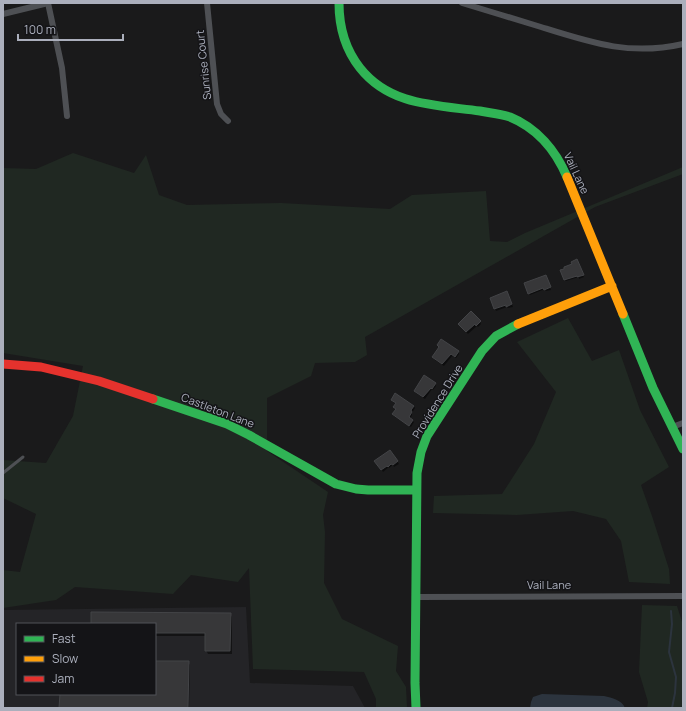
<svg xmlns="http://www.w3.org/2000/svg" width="686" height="711" viewBox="0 0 686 711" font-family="Manrope,sans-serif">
<rect width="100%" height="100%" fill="#1a1a1b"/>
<path fill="#242427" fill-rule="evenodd" d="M246 607 250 683 353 686 365 708H3V610ZM17 624H155V694H17Z"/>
<path fill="#202822" d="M73 153 134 173 146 155 159 195 187 205 281 203 390 209 412 195 486 191 490 241 507 242 525 233 683 167V174L595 207 365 337 367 355 355 362 315 363 311 376 267 398V451L328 492 323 515 325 532 324 583 342 619 398 646 396 671 406 687 407 708H376V699L364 672 253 669 249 568 238 582 191 575 173 594 75 587 56 600 3 608V570L20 572 36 514 3 498V460L46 463 73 416 83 366 3 353V168L36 169Z
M568 318 592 361 619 350 640 410 669 467 641 485 652 516 669 569 670 584 629 582 621 541 606 519 573 511 517 515 433 513 434 496 502 494 534 444 556 392 517 342Z
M642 605 677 606 683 625V708H647L648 702 639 672Z"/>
<path fill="#2c343e" d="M542 694 604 696C612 698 622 700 625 708H530L531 702 533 697Z"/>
<path fill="#0007" d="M578 262 584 277 579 279V277L566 281 565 279 573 264Z
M546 278 551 290 546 291 545 289 530 295 529 293Z
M508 294 513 307 508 308 507 307 496 311 495 308Z
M480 322 481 324 478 327 477 326 468 334 460 326Z
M440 348 458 352 459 354 456 358 452 356 444 366 435 360 434 357Z
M435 384 436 386 433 390 432 389 425 399 416 393 415 391Z
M392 400 414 406 415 408 412 413V415L410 419 414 422 411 427 394 416 393 414 396 410 394 407 396 404Z
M390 451 399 464 394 467 393 465 389 468V467L383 472 376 461Z
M230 614 232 617V654H208L206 650V636H155V624H92Z
M155 662H188L190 665 189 708H60L61 694H155Z"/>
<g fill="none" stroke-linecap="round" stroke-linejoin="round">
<path stroke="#2c343e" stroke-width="2" d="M671 611 672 624 669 652 676 677 675 693 672 708"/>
</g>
<path fill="#373739" stroke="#434447" d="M577 259 584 275 577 277V276L564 280 560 270 564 269V267L572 264 571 262Z
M546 275 551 287 544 290 543 288 528 294 524 283Z
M507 291 512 304 506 307V305L494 309 490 298Z
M471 311 481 321 476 326 475 324 466 332 458 324Z
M441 339 459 351 455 357 451 354 442 364 432 357 439 347 437 345Z
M424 375 436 383 432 389 431 388 423 397 414 391Z
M395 393 414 406 411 410 412 412 409 417 413 420 409 426 392 414 396 409 393 407 396 403 391 400Z
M390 450 398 461 393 465 391 464 388 467 387 466 381 470 374 461Z
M91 612 231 613 230 651H205V633H155V624H91Z
M155 661H189L188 708H59L60 694H155Z"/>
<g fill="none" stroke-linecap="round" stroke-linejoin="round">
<path stroke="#4e5054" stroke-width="3" d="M3 473 23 457"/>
<path stroke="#4e5054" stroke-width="6" d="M48 3 62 68 67 116
M207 3 217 104 221 114 228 121
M462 3C488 11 515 19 541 27 592 43 630 56 683 44
M3 14 48 3
M672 427 683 423
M416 597 683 596"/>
<path stroke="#30b455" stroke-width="9" d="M339 3C339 27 345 49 360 68 390 106 436 105 480 111 490 113 500 114 510 117 537 128 556 151 567 177
M623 314 653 388 683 449
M153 399 227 424 249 435 336 484 356 489 368 490H416
M416 708 415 683 417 473 421 452 427 436 482 351 496 336 518 324"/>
<path stroke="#ff9f0a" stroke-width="9" d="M567 177 623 314
M518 324 612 286"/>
<path stroke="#e5322d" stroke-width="9" d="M3 364 41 367 99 381 153 399"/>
</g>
<g text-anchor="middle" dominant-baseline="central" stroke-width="3" stroke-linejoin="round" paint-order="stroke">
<g font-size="11" fill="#abafbc" stroke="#141417">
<text transform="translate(203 65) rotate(-96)">Sunrise Court</text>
<text transform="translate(577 173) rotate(65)">Vail Lane</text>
<text transform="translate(437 401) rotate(-58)">Providence Drive</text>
<text transform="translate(218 410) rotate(21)">Castleton Lane</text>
<text x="549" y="584">Vail Lane</text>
</g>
</g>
<rect width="686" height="711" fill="none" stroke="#abafbc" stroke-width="8"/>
<rect x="16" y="623" width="140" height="72" fill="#141417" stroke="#505259"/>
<rect x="24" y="636" width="20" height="6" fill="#30b455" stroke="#505259"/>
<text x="52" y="643" font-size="12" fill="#abafbc">Fast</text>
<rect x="24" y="656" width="20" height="6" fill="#ff9f0a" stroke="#505259"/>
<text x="52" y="663" font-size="12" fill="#abafbc">Slow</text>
<rect x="24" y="676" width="20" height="6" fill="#e5322d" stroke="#505259"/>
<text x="52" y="683" font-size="12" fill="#abafbc">Jam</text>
<path d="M18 34v6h105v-6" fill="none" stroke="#abafbc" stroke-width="2"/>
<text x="24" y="34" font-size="12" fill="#abafbc" stroke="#141417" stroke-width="3" paint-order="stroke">100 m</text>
</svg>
